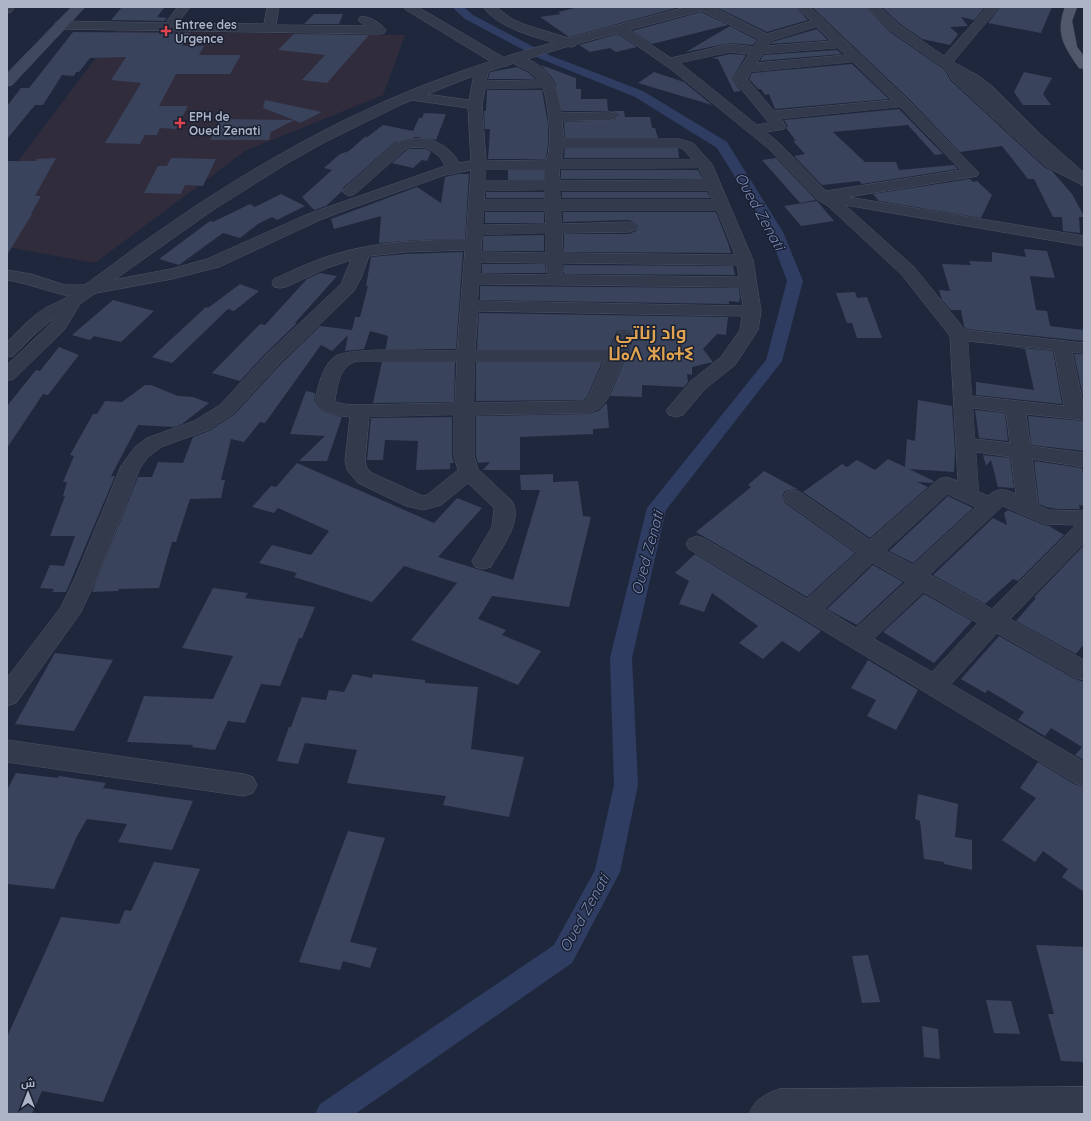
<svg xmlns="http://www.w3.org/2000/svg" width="1091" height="1121" viewBox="0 0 1091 1121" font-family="Quicksand,Cairo,'Noto Sans Tifinagh',sans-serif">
<rect width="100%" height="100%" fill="#1f273c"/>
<path fill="#302c3c" d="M116 31 405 35 383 95 245 151 95 263 7 247V176Z"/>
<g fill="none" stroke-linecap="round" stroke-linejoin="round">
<path fill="#2f3d63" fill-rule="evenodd" d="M452 7H464L473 15 549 55 643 91 727 142 783 232 803 281 782 361 666 510 632 658 638 785 620 872 572 963 355 1114H315L320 1104 554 945 595 870 614 785 610 658 647 508 766 360 787 281 769 232 717 148 635 97 541 59 465 19Z"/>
</g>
<path fill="#3a435c" d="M122 7H165L157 17 167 18 164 21 111 20Z
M579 7H680L569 37 540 17 561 14 558 12Z
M716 7H796L808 20 767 32Z
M812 7H866L890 32 945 70 951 81 1044 167 1052 171 1072 194 1084 216V217H1079L1080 233 1063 231 1062 217H1053L1034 179H1028L1002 146 960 152 909 99Z
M882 7H985L974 20 961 17 968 26 950 27 958 34 950 45 922 39 900 24Z
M1000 7H1052L1041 33 988 23Z
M701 12 728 25 652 44 632 31Z
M314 14H343L339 24H304Z
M730 26 757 40 753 45 730 43 686 52Z
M817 29 828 40 770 44 772 42Z
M73 32 190 33 182 46H204L199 55H241L230 74H176L159 106H188L176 129 160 128 157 135H145L140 144 105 143 141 83 111 80 126 57 90 58 79 72H76L74 76 62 75 43 105H35L7 139V106L21 88H29Z
M294 34 369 35 327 83 302 80 325 55 278 50Z
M618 34 637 47 616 52 610 48 590 52 579 45Z
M837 50 842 54 760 61 763 55Z
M730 54 746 55 732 79 741 91 734 92 718 59 712 58Z
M852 64 889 99 775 109 769 94 765 95 761 89H758L749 79 752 73Z
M541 65 576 78V89H581V99H607L608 111H562L555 83 550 75Z
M517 67 529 73 535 79H488L490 72Z
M654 72 684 82 712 105 638 83Z
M1024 72 1052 78 1043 94 1051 105H1023L1014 92Z
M487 90H542L548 124V144L546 159H488L490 129H485L484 111H486Z
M265 100 322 112 300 123 294 120 271 132 269 140H210L221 119 294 120 263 108Z
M899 109 943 154 935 155 908 125 833 132 865 162H896L899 170 954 165 958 169 862 184 859 181 822 185 794 156 805 154 793 141H796L786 128 788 126 784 120Z
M611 111H624L625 117H650L652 128H655L658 138H565L564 122 615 120 618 115 615 112Z
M424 113 446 114 436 140 416 137 395 142 344 187 341 192 326 206 314 210 302 197 332 170 324 168 340 154 349 151 366 136V138L383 125 413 131 419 118H422Z
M565 148H678L679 158H564Z
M408 149H427L431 152 427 161 422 160 413 168 392 163Z
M56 158 35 196H41L31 214H32L7 255V161H36L37 159Z
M171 158 216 159 203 186 185 185 181 194 144 193 158 166H167Z
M776 158 816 200 800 203 762 160Z
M508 170H544V180H508Z
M561 170H698L703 179H561Z
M458 174H469L465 239 417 240 379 243 381 216 334 229 331 219 417 187 441 203 445 177Z
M970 179 973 182 977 181 992 195 981 218 879 201 873 194Z
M486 192H544V198H486Z
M562 192H707L711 198H562Z
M281 194 305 206 277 220 272 217 258 224 240 238 223 233 179 265 159 259 210 221 213 222 250 204 255 207Z
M817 201 834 221 801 226 784 206Z
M485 212H544V223H485Z
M563 212H716L728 243 731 253 564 252V234H629L636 231 638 226 635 223 629 220 563 222Z
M544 235V251H483V236Z
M1024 249 1047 251 1055 278 1030 276 1036 310 1047 311 1050 326 1084 330V341L966 329 964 326 961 310H951L942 300 939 290 950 291 942 264 971 265 969 261 992 262V252L1026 257Z
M463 252 456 349H386L388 336 370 331 364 349 345 351 348 335 332 351 321 345 265 423 260 422 244 442 231 439 221 480H225L221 498 190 499 176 542H172L159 588 119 589 118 591 92 592 138 477H152L158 462 183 463 193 437 209 431 235 414 279 366 320 326 352 330 355 317H360L368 286H366L371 257 405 254Z
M482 264H545L546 273H482Z
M564 265 733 266 735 275 564 274Z
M320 273 337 276 295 323H297L263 356 240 381 212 373 260 324 265 325 307 279Z
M240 284 259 291 234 311 228 309 172 363 152 357 206 307 208 308Z
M480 286 739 288 740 298 739 302 729 301V304L480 300Z
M855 292 857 298 867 297 882 338H857L852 323H847L836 293Z
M113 300 154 311 121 342 94 336 90 340 72 335Z
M479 313 728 317 726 335 717 334 703 349 713 362 692 367V375L687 374 688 382 684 387 642 385V397L610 396 634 337 630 331 624 330 617 331 608 350H477Z
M995 345 1053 351 1062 404 976 395V382L1034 390 1025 349Z
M59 347 79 355 48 395 43 394 7 448V406L36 370 40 371Z
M1074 354H1084V401Z
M382 362H455L454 402 373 403Z
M476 362H602L587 397 583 400 476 401Z
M145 385H151L178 396 193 397 209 403 182 424 174 427 138 425 111 476H115L66 592H52L54 589 40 588 50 565 64 566 75 536H50L65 496H63L67 482H63L74 456 70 455 93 414H97L105 401 122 402Z
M306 391 315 393 314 400 322 411 342 417 327 461H299L325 436 290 434Z
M918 400 952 406 955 452 954 472 909 469 934 481 932 483 917 482 928 487 870 538 803 492 842 464 847 467 857 460 875 470 888 459 905 467 907 439 915 441Z
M607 403 609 428 593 429V434L520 437V470H483L490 462 478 463 476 456V416L588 414 598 411Z
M975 410 1005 413 1008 441 979 438Z
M1028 416 1084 421V451L1031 445Z
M452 417V456L454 463H450V469L416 470 418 441 385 440 383 460H367L371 418Z
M983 455 1010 458 1014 488 998 487 991 460 986 466Z
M1034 461 1082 468 1084 480V506L1079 505 1080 509H1058L1046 507 1039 504Z
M297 463 434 523 457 498 482 508 438 557 513 580 540 490H521L520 475 553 474V482L578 481 583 516 591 517 569 607 492 596 478 619 506 630 502 635 541 651 518 685 411 640 457 583 404 566 372 602 294 577 297 573 259 563 272 545 311 555 329 531 278 508 274 513 252 507 271 486 276 487Z
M764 471 799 490 793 489 785 491 782 496 785 503 855 553 807 597 696 532 751 487 748 485Z
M948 496 973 508 913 563 889 551Z
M1008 510 1044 525 1049 526 1064 535 1018 581 1013 579 985 604 933 575 993 518 1007 525 1004 513Z
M1084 545V644L1076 654 1016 621 1036 598 1034 597 1038 593Z
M695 554 821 631 799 652 782 641 763 659 739 643 758 626 712 593 704 612 679 604 689 581 675 573Z
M873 565 903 582 857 625 827 609Z
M213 588 248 593 245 598 315 607 302 638H299L280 686 261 684 245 723 228 721 215 750 192 747 193 745 127 742 144 696 213 699 233 656 182 648Z
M924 594 972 621 934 663 883 632Z
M999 636 1075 679 1084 682V760L1075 755 1082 747 1051 728 1045 736 1018 720 1024 712 988 690 985 693 961 679Z
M55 653 113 660 74 731 15 724Z
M868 660 918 690 896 730 867 716 876 700 851 688Z
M353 674 372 678 373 674 425 680V683L478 687 471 749 524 757 509 817 443 805 446 796 347 783 357 750 305 743 298 764 277 761 289 727H291L302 697 326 700 329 690 344 692Z
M1038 762 1074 784 1084 787V892L1062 877 1068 869 1043 851 1035 862 1002 840 1036 798 1020 788Z
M16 773 58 778 59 776 106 783 103 788 193 801 172 850 118 842 127 824 87 819 77 836 54 889 7 884V790Z
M918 794 958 804 955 837 972 840V870L944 864V862L924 859 920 821 915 819Z
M348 831 385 838 350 942 377 948 370 968 343 961 340 970 299 962Z
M154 862 200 869 103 1102 42 1091 32 1114H7V1037L61 917 119 924 125 910 131 911Z
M1036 945 1084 947V1062L1061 1061 1048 1014H1054Z
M868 955 880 1002 862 1003 852 956Z
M986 1000 1011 1001 1020 1034 994 1033Z
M922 1026 938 1029 940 1059 924 1057Z"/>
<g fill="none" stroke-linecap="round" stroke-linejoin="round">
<defs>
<path id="minor" d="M7 7H15L11 12 7 13Z
M178 7H190L178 23 264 24 267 7H279L276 25 365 26 358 20 360 17C368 15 381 23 386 30L384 33 380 34 60 29 56 28 54 25 56 22 60 21 165 23Z
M404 7H418L508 60 509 63 508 66H498L406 10Z
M483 7H496L512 19 526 25 575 40 577 43 575 46 571 47C545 40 499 30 483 7Z
M698 7H713L767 34 811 21 797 7H810L908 100 979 173 977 176 972 177 848 197 1084 236V246L845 205 914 267 965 330 1084 343V353L1072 352 1084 408V420L1026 414 1030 446 1084 453V467L1032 459 1038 505 1048 510 1084 511V543L1010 619 1084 660V680L1076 678 997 633 951 684 1084 762V786L1075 783 689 549 686 544 689 539 697 536 705 539 807 599 857 553 786 502 783 497 786 492 793 490 800 492 870 540 939 479 946 477 958 481 950 336 902 275 828 206 817 199 769 149 672 70 613 29 615 26H623L671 58 730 44 754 47 759 39 700 10ZM817 27 831 41 767 46 771 41ZM838 48 846 55 757 63 762 54ZM730 52 749 54 733 79 769 123 757 125 680 63ZM853 62 892 100 774 111 747 79 751 72ZM900 107 961 170 826 191 779 143 766 132 784 129 786 126 781 119ZM968 341 1054 350 1064 406 972 396ZM973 408 1006 412 1010 443 975 439ZM976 452 1011 457 1016 494C1005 489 998 487 988 496L979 492ZM948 494 976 507 913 565 886 551ZM1003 506 1045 524 1076 525 992 609 930 575ZM873 563 906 582 856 628 825 609ZM924 592 978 623 932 672 874 639Z
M867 7H880L899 25 944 56 987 7H999L953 62 979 76 993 87 1040 134 1084 173V186L1045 166 952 80 946 69 891 31Z
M516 55C547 63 558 83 561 113L610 112 615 113 617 116 615 119 610 120 562 121 564 139H679L693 143 712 164 753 260 761 311 758 330 735 365 705 389 683 415 676 417 669 415 666 411 669 407 691 381 721 357 740 330 742 316 478 311 475 351H609L618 332 624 331 630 332 633 336 608 398C602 407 598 410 588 413L474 415V456L478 469 512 501C524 520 500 550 491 567L483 569 475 567 472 561 492 527 494 508 468 483 441 505 423 510 406 506 358 483 347 470 345 461 350 417 342 416 322 410 315 399C319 385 322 367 334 357 348 346 435 351 457 351L465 250 405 252 369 256 361 278 354 291 278 365 234 413 208 430 161 447 149 456 140 468 97 578 81 612 16 703 7 706V678L61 607 75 578 121 466 135 447 147 438 194 421 220 405 264 357 341 284 351 260 327 268 286 287 280 288 274 287 272 283 274 279C294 270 314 260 336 254 378 241 422 240 466 240L471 170 445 175 349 209 320 220 219 267 172 279 86 295H64L22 283 7 280V270L31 274 65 285H86L171 269 207 259 308 214 445 166 440 157 428 148 419 147 407 148 355 194 350 196 345 194 342 191 345 188C358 176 371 165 384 153 388 150 393 144 398 142 421 133 448 141 459 163L471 161 468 108 411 100 406 99 404 96 406 93 411 92 469 100 475 69 477 66H487L489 69 486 81 539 80 530 72 511 62 510 59 511 56ZM543 88C549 106 552 142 547 160L486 161 482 105 485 89ZM564 147H678L683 149 693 160H562ZM699 168 705 180 560 181 559 169ZM486 169H545V181H485ZM545 190V200H484L485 191ZM560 190H708L713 200H561ZM484 210H545L546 224 483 225ZM561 210H717L735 255 563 253 562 233 629 232 635 230 637 227 635 224 629 222 562 224ZM546 233V253L481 252 482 235ZM481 262 546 263 547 272 549 275 480 274ZM563 263 737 265 739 277 561 275 563 272ZM479 284 740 287 743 306 478 301ZM357 361H457L455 403 360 405 343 404 336 402 335 399C338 384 339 366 357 361ZM475 361H604L588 398 584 401 474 403ZM454 415V456L458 470 427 495 423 496 372 473 367 468 365 461 369 417Z
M7 740 244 774 253 777 257 785 253 793 244 796 7 762Z
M1084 1087V1114H749C755 1099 764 1095 779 1089Z"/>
<path id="tertiary" d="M686 7H706L704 10 572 45 473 76 400 105 323 143 286 164 213 210 80 304 65 329 14 379 7 381V365L52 322 54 318 36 333 13 356 7 357V342C18 331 29 319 41 311 47 306 55 304 62 300 75 292 87 283 100 274 200 198 314 127 432 82 514 50 601 30 686 7Z"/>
<path id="secondary" d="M72 7H85L12 85 7 86V74Z"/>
<path id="primary" d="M1065 7H1077L1072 21 1077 47 1084 56V69L1079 68C1064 46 1055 34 1065 7Z"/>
</defs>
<use href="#minor" stroke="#4e5466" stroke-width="1"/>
<use href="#tertiary" stroke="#4e5466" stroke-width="1"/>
<use href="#secondary" stroke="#4e5466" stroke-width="1"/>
<use href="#primary" stroke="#3c4355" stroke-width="1"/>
<use href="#minor" fill="#333a4c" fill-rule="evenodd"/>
<use href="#tertiary" fill="#333a4c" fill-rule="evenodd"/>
<use href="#secondary" fill="#40485f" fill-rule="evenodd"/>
<use href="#primary" fill="#51586c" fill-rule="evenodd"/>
</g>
<g fill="#e0444e" stroke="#181f30" stroke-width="1.5">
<path d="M164 25h4v4h4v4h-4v4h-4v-4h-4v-4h4z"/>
<path d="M178 117h4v4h4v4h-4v4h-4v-4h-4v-4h4z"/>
</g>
<g text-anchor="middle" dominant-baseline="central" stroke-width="3" stroke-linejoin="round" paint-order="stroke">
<g font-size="12" font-weight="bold" fill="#aeb4c8" stroke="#181f30" text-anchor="start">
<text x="175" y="24">Entree des<tspan x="175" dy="14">Urgence</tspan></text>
<text x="189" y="116">EPH de<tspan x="189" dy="14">Oued Zenati</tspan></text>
</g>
<g font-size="15" font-style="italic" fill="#7a8bb8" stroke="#181f30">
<text transform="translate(760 211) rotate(61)">Oued Zenati</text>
<text transform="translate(647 553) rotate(-75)">Oued Zenati</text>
<text transform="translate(584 913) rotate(-61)">Oued Zenati</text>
</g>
<g font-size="18" font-weight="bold" fill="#dfa352" stroke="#181f30">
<text x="651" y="332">واد زناتي<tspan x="651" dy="21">ⵡⴰⴷ ⵣⵏⴰⵜⵉ</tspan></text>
</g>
</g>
<rect width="1091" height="1121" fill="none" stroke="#aeb4c8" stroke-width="16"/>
<g transform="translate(28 1093)" stroke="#181f30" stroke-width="3" paint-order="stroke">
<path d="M0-3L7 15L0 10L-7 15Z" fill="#aeb4c8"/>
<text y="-6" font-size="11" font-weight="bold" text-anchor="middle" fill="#aeb4c8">ش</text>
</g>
</svg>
